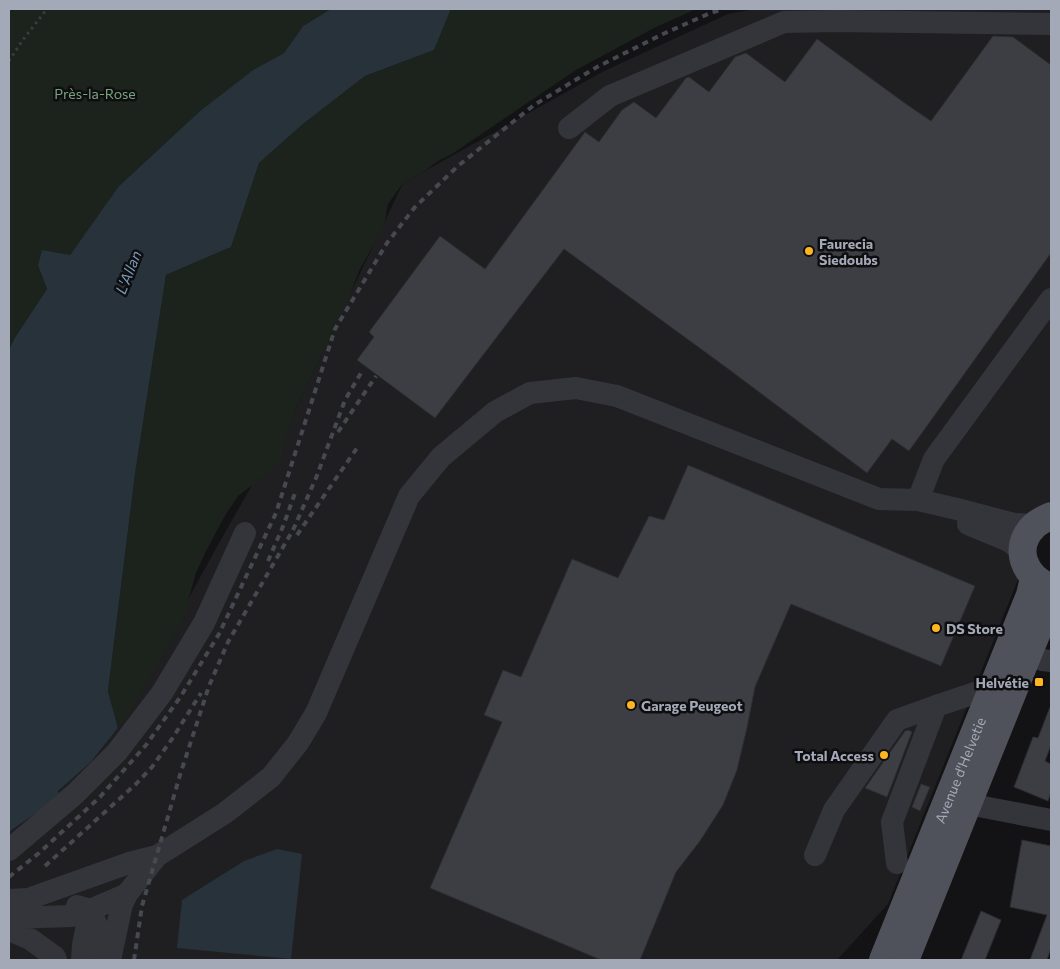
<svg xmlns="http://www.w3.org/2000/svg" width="1060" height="969" viewBox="0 0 1060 969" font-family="Commissioner,sans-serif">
<rect width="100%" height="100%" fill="#131315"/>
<path fill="#1f1f22" d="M755 9H1051V497L888 904 837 960H9V832L60 796 58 791 90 763 118 728 215 550 295 410 403 183 604 71 728 14Z"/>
<path fill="#1b231c" d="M9 9H331L303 26 284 53 253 70 200 111 120 185 70 255 38 267 47 289 14 339 9 350Z
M451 9H696L652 29 576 70 452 154 438 161 423 172 403 183 388 204 384 226 359 271 349 298 295 410 288 430 281 459 272 470 238 496 226 514 206 551 196 573 187 604 186 614 127 718 118 728 108 691 135 474 166 275 231 247 259 163 303 124 365 76 434 50Z"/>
<path fill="#28323a" d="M331 9H451L434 50 365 76 303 124 259 163 231 247 166 275 135 474 108 691 118 728 90 763 58 791 60 796 9 832V350L14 339 47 289 38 266 42 250 70 255 119 186 200 111 253 70 284 53 303 26Z
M277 849 302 854 291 959 177 948 182 900 244 861Z"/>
<path fill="#3c3e43" stroke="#2d2d31" d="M993 36 1013 37 1051 65V253L909 451 892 439 867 473 727 368 564 249 435 418 357 360 374 337 369 332 440 236 485 269 585 132 599 142 622 110 634 102 656 118 686 78 689 77 709 92 735 57 746 53 785 82 817 39 906 104 931 121Z
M688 465 975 586 941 666 791 604 755 687 747 728 737 770 723 805 700 841 676 872 640 960H601L430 888 502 722 484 715 503 670 521 677 572 559 618 578 649 516 664 520Z
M1050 707 1051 708V745L1045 761 1051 764V792L1048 801 1014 787 1033 737 1038 738Z
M908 730 912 732 887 797 865 788 905 731Z
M921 784 930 787 920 811 912 807Z
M1022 840 1051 846V948L1047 960H1030L1047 915 1010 907Z
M981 911 1001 920 985 960H961Z"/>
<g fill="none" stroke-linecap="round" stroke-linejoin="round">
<path stroke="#3a3c42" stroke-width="3" stroke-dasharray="2.5 4" stroke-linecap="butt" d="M9 61 22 41 47 9"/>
<path stroke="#34353b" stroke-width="22" d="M569 128 610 96 784 22 837 21 1051 24
M918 500 934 459 1051 299
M968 524 1009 541 1023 552
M1028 654 1042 660 1051 661
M968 804 1051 820
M9 850 75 794 117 752 162 693 204 623 245 533
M815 855 834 810 897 720 936 706
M897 863 892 822 936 706 993 687
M9 900 28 899 129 863 157 856 225 813 271 777 298 743 316 713 409 496 441 457 495 412 530 393 576 388 617 396 879 499 918 500 957 509 1014 524 1034 525
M77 906 90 910 97 926 105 960
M9 918 71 916 90 910 127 894 157 856
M9 930 30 939 55 957 56 960
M82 960 83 945 90 910
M110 960 122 904 127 894"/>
<g stroke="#4f525a" stroke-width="28">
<path d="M1050 587C1024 577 1012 547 1034 526 1039 521 1045 519 1051 516"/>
<path id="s1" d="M883 960 1030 595 1034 578"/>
<path d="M905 960 1028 654 1043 618 1051 605"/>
</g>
<path stroke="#474950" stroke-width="4" stroke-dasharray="6 5" stroke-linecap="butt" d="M338 432 376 376
M297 535 359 445
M268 561 284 524 295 493
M45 866 136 784 152 767 172 739 201 693
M9 877 39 853 100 797 146 745 181 696 219 634 276 513 335 329 387 243 415 207 458 166 534 105 597 67 663 34 708 14 723 9
M134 960 142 906 180 775 209 686 228 642 293 530 316 478 345 400 361 373"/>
</g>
<g fill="#ffb521" stroke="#0e0e10" stroke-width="2">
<circle cx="809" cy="251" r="5"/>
<circle cx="936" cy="628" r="5"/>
<rect x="1034" y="677" width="10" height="10" rx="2.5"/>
<circle cx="631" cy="705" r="5"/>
<circle cx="884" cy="755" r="5"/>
</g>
<g text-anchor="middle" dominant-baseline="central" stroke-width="5" stroke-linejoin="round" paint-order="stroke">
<g font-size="14" fill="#78a47b" stroke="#0e0e10">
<text x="95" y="93">Près-la-Rose</text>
</g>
<g font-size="14" font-weight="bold" fill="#a3a9b7" stroke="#0e0e10" text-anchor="start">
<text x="819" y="243">Faurecia<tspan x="819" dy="16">Siedoubs</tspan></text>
<text x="946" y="628">DS Store</text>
<text x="1029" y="682" text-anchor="end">Helvétie</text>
<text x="641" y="705">Garage Peugeot</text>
<text x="874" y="755" text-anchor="end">Total Access</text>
</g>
<g font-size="14" fill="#a3a9b7" stroke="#0e0e10">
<text stroke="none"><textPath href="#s1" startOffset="205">Avenue d'Helvetie</textPath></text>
</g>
<g font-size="15" font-style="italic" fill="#7698b6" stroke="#0e0e10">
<text transform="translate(128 272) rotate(-68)">L'Allan</text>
</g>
</g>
<rect width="1060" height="969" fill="none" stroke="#a3a9b7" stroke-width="20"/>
</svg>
